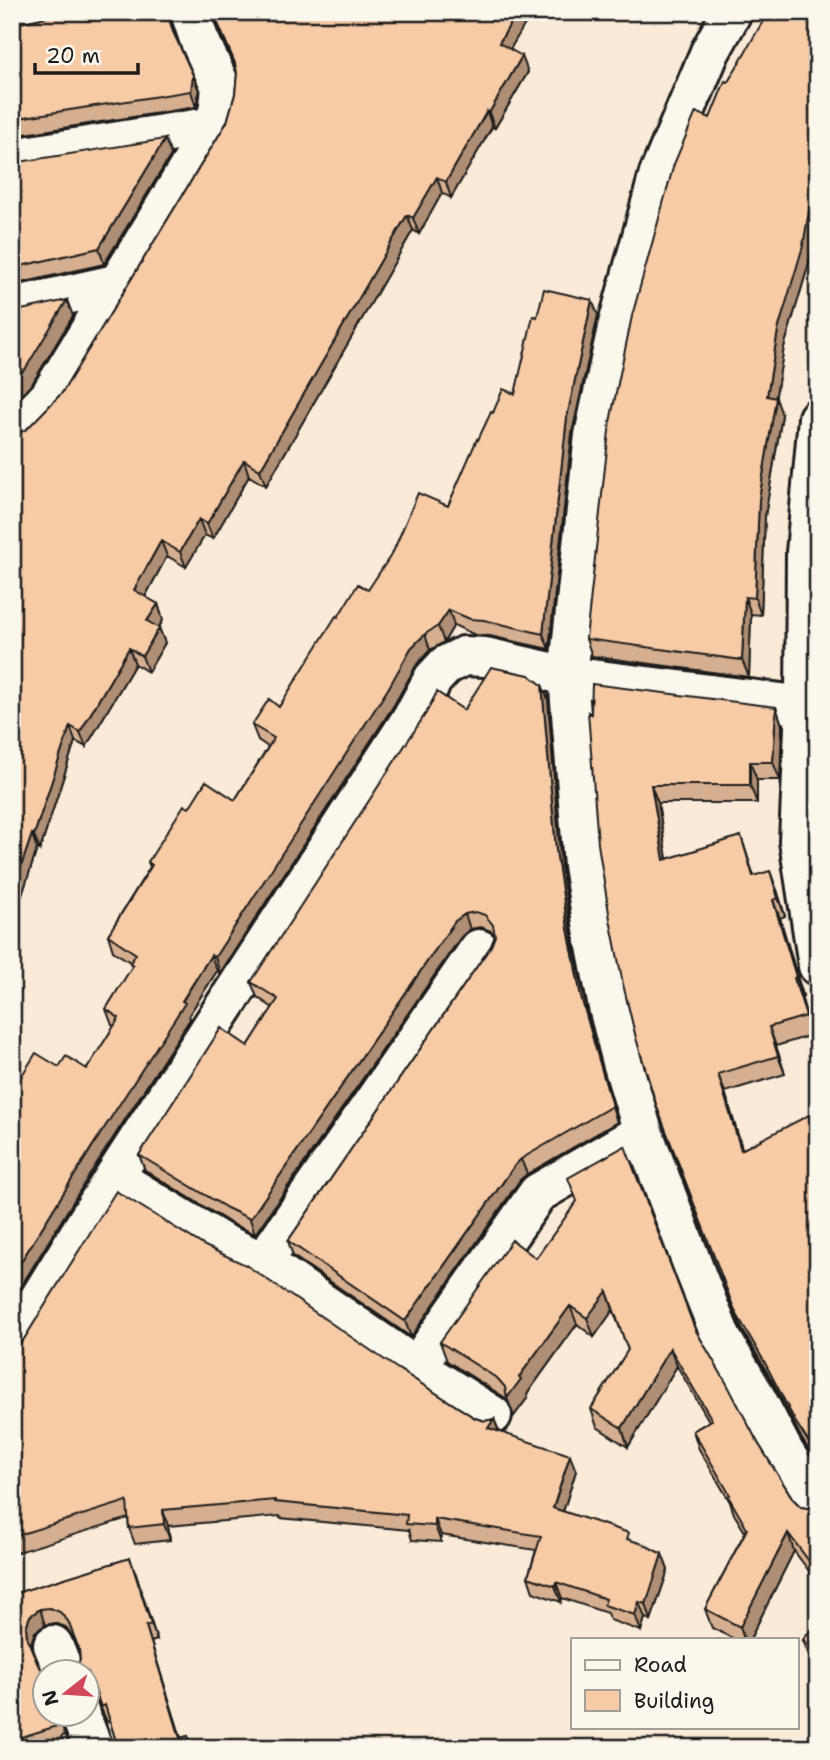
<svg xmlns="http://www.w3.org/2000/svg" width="830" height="1760" viewBox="0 0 830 1760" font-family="'Shantell Sans',sans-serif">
<rect width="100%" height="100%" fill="#faead7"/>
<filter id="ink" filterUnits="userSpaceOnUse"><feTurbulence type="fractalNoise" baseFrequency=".0143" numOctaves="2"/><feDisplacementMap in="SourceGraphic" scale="14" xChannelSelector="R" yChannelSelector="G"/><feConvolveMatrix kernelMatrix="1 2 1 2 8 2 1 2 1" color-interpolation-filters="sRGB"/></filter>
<g filter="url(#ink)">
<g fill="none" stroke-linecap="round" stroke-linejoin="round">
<defs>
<path id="minor" d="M732 12 710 52 659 174 617 328 594 435 568 676 583 865 595 941 608 1007 622 1062 643 1132 696 1274 722 1339 753 1392 783 1450 818 1506
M12 20 46 12
M12 158 214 126
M12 307 120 283
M818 418 806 553 805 706 799 841 818 966
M12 431 22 425 49 397 214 126 219 107 221 87 199 39 190 12
M114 1177 222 1243 263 1262 416 1367 492 1415
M263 1262 479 949
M12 1343 114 1177 413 716 433 679 446 665 464 656 485 657 568 676 805 706 818 705
M416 1367 538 1193 643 1132
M53 1645 64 1672
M80 1714 93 1748"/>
</defs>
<use href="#minor" stroke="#1c1c1c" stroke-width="44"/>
<use href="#minor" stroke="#fbf7ec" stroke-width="38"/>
</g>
<path fill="#d5af90" stroke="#1c1c1c" stroke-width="2" d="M55 12H169V18L175 36 193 75 199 91 196 107 12 136V25L46 17Z
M213 12 510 49 528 72 495 128 492 127 451 198 442 193 419 234 413 230 266 486 249 476 213 539 205 535 186 567 167 556 145 597 158 604 163 620 159 628 165 643 148 672 135 664 86 747 75 741 40 850 37 849 12 926 18 434 28 428 62 393 227 122 235 94 237 73 236 68 219 31Z
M537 12H550L547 18Z
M818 12V222H816L809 263 784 347 775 398 782 415 765 516 761 615 751 614 749 677 592 656 586 639 710 118 728 82 776 19Z
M171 155 104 264 12 285V163Z
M598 315 572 433 549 649 490 636 475 635 454 625 444 642 430 650 417 664 394 705 220 973 217 971 189 1015 190 1019 95 1166 12 1301V1091L59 1067 87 1069 114 1026 112 1025 106 1009 132 968 130 962 113 951 108 935 150 867 148 862 189 808 235 800 268 747 258 740 252 725 279 707 338 617 368 590 448 506 478 440 493 413 515 394 537 317Z
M542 685 548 700 561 867 573 944 587 1012 617 1122 527 1174 520 1180 411 1337 293 1256 288 1241 491 946 495 936 491 931 481 927 470 929 461 937 255 1234 232 1224 145 1170 139 1155 248 1046 273 1008 257 997 251 982 464 710Z
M776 707 782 725 780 780H757V803H658L667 859 741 836 754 876 777 890 785 916 780 918 803 996H801L812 1035 776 1046 785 1074 725 1092 742 1149 818 1132V1464L802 1439 772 1381 742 1329 657 1107 591 714Z
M536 1258 695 1329 758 1443 793 1499 801 1507 813 1509 818 1508V1583L794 1551 750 1639H734L712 1628 705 1609 745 1532 734 1514 730 1502 699 1449 693 1431 709 1421 677 1366 628 1447 597 1427 591 1409 628 1350 613 1310 594 1337 577 1324 527 1394 528 1397 514 1416 508 1402 504 1397 447 1361 440 1342Z
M12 1348 398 1369 475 1418 485 1421 494 1419 499 1431 576 1471 563 1512 662 1554 668 1570 651 1620 645 1618 641 1631 610 1620 607 1613 562 1598 561 1602 533 1592 528 1577 536 1550 441 1535V1542L412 1540 409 1530 280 1518V1516L168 1526 170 1540 135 1544 129 1528 128 1518 12 1554Z
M130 1558 157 1640 151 1642 181 1738 188 1736 192 1748H118L110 1721 107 1722 100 1706 94 1698 88 1694V1672L75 1670 80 1660 79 1651 73 1637 66 1627 55 1623 45 1625 35 1632 31 1643 46 1714H59L60 1721 65 1735 61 1737 62 1742 43 1748H12V1576L17 1593Z
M818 1621V1664L810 1658 803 1640Z"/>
<path fill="#ae8e75" stroke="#1c1c1c" stroke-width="2" d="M517 12H532L505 58 499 43Z
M522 56 528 72 495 128 489 113Z
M193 75 199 91 196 107 191 91Z
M487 111 492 127 451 198 446 182Z
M165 139 171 155 104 264 99 248Z
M437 177 442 193 419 234 413 218Z
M810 205 816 222 809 263 784 347 773 413 767 396 778 330Z
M407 215 413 230 266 486 260 470Z
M67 300 73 316 32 384 12 404V382Z
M592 300 598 315 572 433 549 649 543 634 567 417Z
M776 398 782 415 765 516 761 615 755 598 759 499Z
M244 460 249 476 213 539 207 524Z
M199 519 205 535 186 567 180 552Z
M161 541 167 556 140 606 134 590Z
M745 597 751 614 749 677 742 660Z
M158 604 163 620 153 636 147 621Z
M449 610 454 625 444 642 438 626Z
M159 628 165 643 148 672 142 656Z
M425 634 430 650 417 664 394 705 220 973 215 957 411 648Z
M129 648 135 664 86 747 80 732Z
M542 685 548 700 561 867 573 944 587 1012 617 1122 612 1106 581 997 568 929 556 851Z
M776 707 782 725 780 780 773 762Z
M70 726 75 741 40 850 34 835Z
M750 762 757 780V803L750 785Z
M651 785 658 803 670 878 664 860Z
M32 834 37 849 12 926V893Z
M770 871 777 890 785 916 778 898Z
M773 900 780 918 803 996 796 977Z
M465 914 470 929 461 937 255 1234 250 1219 455 921Z
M211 955 217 971 189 1015 190 1019 95 1166 12 1301V1276Z
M794 978 801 996 812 1035Z
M769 1027 776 1046 785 1074 778 1056Z
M718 1074 725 1092 748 1168 741 1150Z
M521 1159 527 1174 520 1180 411 1337 405 1321 515 1165Z
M607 1291 613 1310 594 1337 587 1318Z
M570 1306 577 1324 527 1394 528 1397 514 1416 507 1398 519 1377Z
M670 1348 677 1366 628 1447 622 1428Z
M494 1419 500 1435 488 1428Z
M570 1455 576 1471 559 1524 553 1508Z
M163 1510 168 1526 170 1540 164 1524Z
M435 1519 441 1535V1542L435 1526Z
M788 1533 794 1551 750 1639H744L740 1627Z
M662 1554 668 1570 651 1620 646 1604Z
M130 1558 136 1574 157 1640 151 1624Z
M556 1582 562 1598 561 1602 555 1586Z
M639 1602 645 1618 641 1631 635 1615Z
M40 1609 45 1625 35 1632 31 1643 33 1653 27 1638 26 1627 30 1616Z
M146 1626 151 1642 184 1748 180 1738Z"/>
<path fill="#f8cba7" stroke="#1c1c1c" stroke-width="2" d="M55 12H167L173 32 193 75 191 91 12 119V25L46 17Z
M213 12H517L499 43 522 56 489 113 487 111 446 182 437 177 413 218 407 215 260 470 244 460 207 524 199 519 180 552 161 541 134 590 158 604 147 621 159 628 142 656 129 648 80 732 70 726 34 835 32 834 12 893V436L18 434 28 428 62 393 227 122 235 94 237 73 235 63Z
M780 12H818V206L810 205 803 246 778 330 767 396 776 398 759 499 755 598 745 597 742 660 586 639 610 422 632 316 674 164 696 112 710 118 725 81 728 82 767 14 776 19Z
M165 139 99 248 12 268V163Z
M544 289 592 300 567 417 543 634 484 620 470 619 449 610 438 626 425 634 411 648 388 689 215 957 211 955 182 1001 185 1003 90 1150 12 1276V1091L36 1053 59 1067 66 1056 87 1069 119 1018 106 1009 133 965 130 963 136 954 108 935 152 865 148 862 184 805 189 808 206 781 235 800 274 738 252 725 269 699 279 707 336 616 338 617 358 584 368 590 393 552 418 493 448 506 477 439 478 440 491 412 493 413 503 389 515 394 533 316 537 317Z
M67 300 26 368 12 382V312Z
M491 667 529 675 542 685 556 851 568 929 581 997 612 1106 521 1159 515 1165 405 1321 288 1241 491 946 495 936 493 925 485 915 476 912 465 914 455 921 250 1219 227 1208 139 1155 221 1028 248 1046 278 999 251 982 426 713 437 692 464 710Z
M592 684 776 707 773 762H750V785H651L664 860 741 836 753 876 770 871 778 898 773 900 796 977 794 978 806 1016 769 1027 778 1056 718 1074 741 1150 809 1115 818 1132V1457L795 1421 765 1363 735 1311 657 1107 636 1038 623 984 610 919 598 844 588 712 591 714Z
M818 714V774L816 759Z
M625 1146 695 1329 727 1384 758 1443 793 1499 801 1507 813 1509 818 1508V1573L788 1533 740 1627 705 1609 747 1529 728 1496 730 1495 693 1431 712 1420 670 1348 622 1428 591 1409 628 1350 607 1291 587 1318 570 1306 519 1377 521 1379 507 1398 505 1387 498 1379 440 1342 512 1240 536 1258 577 1201 568 1178Z
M116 1191 205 1246 246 1265 398 1369 475 1418 485 1421 494 1419 488 1428 570 1455 553 1508 629 1533 627 1539 643 1544 662 1554 646 1604 639 1602 635 1615 604 1605 606 1599 556 1582 555 1586 528 1577 541 1536 435 1519V1526L406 1524 407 1515 275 1502V1500L163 1510 164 1524 129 1528 127 1501 12 1537V1348L16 1347 24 1339Z
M130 1558 151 1624 146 1626 180 1738 188 1736 191 1748H118L105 1705 101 1707 95 1690 88 1681V1672H72L75 1670 80 1660 79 1649 68 1621 60 1612 50 1608 40 1609 30 1616 26 1627 27 1638 38 1665 46 1674V1714H57L59 1720 55 1721 57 1726 12 1740V1579L16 1593Z
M818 1621V1651L803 1640Z
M586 1744 592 1748H583Z"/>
</g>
<rect width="830" height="1760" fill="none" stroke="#fbf7ec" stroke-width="42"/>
<rect x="21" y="21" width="788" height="1718" fill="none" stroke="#1c1c1c" stroke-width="2.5" filter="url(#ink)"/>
<rect x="571" y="1638" width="228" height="91" fill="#fbf7ec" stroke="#a29f99" stroke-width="2"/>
<rect x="585" y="1660" width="35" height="10" fill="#fbf7ec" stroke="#a29f99" stroke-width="2"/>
<text x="634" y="1672" font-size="21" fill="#1c1c1c">Road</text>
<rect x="585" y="1690" width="35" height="21" fill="#f8cba7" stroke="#a29f99" stroke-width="2"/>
<text x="634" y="1708" font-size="21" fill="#1c1c1c">Building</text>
<g transform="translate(66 1693) rotate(253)"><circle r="33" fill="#fbf7ec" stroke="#a29f99" stroke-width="2"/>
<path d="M0-5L12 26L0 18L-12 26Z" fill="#d1495b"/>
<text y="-10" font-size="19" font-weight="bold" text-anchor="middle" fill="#1c1c1c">N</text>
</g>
<path d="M35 63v10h103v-10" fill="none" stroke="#1c1c1c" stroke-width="3.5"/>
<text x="46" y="63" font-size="21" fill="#1c1c1c" stroke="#fbf7ec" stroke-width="5" paint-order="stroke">20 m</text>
</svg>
